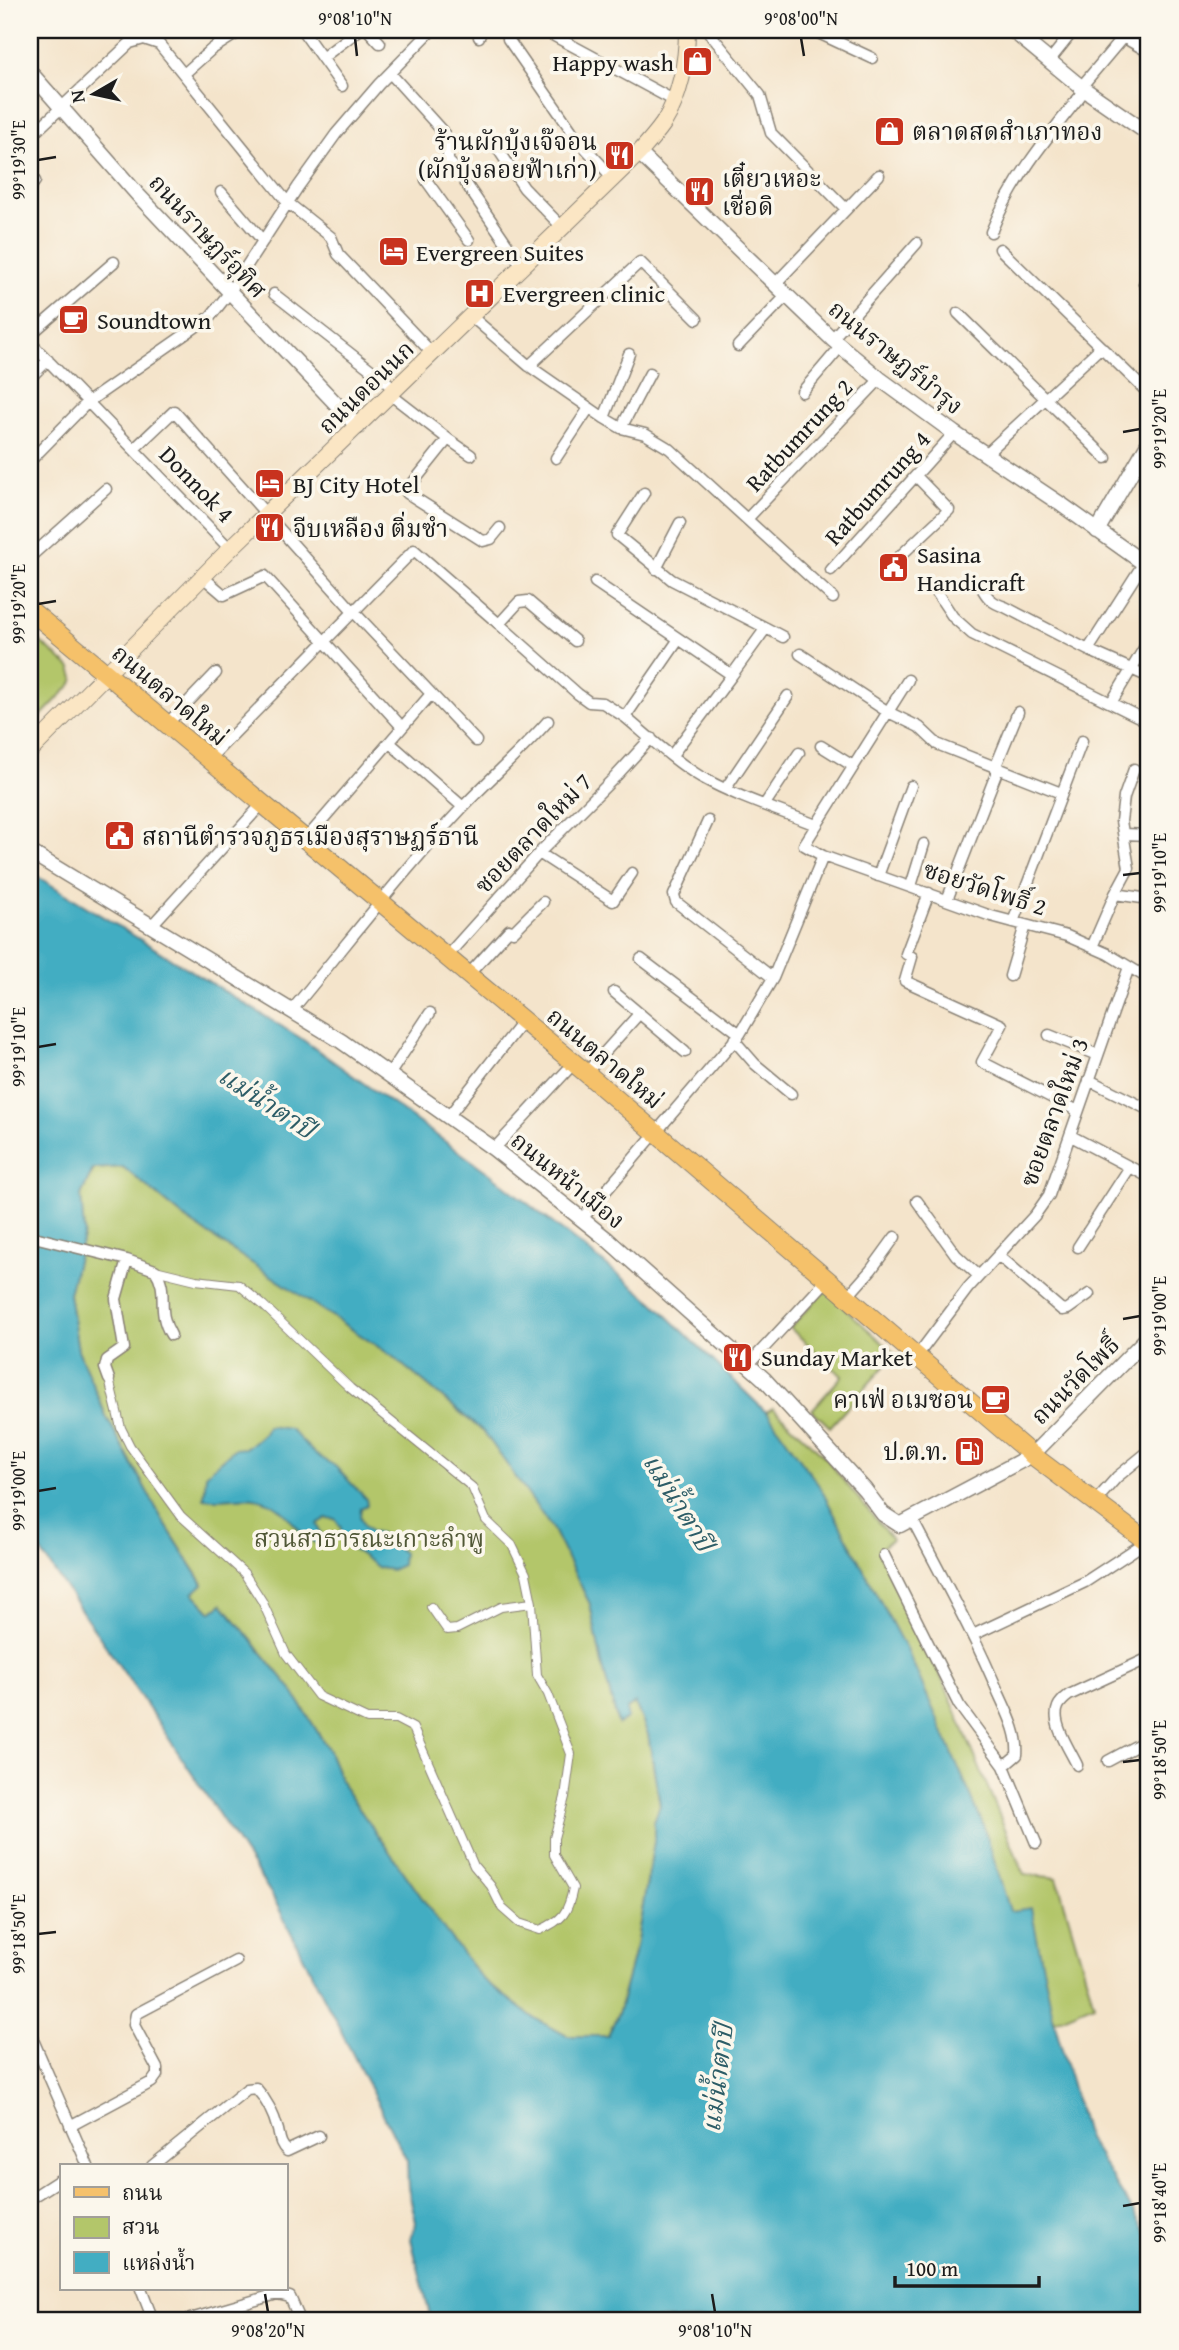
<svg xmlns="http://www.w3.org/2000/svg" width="1179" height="2350" viewBox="0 0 1179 2350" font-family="'Gentium Book Plus','Noto Serif Thai',serif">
<rect width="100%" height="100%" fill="#fbf7ec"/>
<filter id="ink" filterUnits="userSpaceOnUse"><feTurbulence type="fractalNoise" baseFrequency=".0143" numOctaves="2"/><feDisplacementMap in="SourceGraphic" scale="14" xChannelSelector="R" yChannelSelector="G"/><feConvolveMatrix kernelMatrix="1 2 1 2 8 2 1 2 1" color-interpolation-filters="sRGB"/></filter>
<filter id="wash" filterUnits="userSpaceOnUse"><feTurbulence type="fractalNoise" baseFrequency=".00686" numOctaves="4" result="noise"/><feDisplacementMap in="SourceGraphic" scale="28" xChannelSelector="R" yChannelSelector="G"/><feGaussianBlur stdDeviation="1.57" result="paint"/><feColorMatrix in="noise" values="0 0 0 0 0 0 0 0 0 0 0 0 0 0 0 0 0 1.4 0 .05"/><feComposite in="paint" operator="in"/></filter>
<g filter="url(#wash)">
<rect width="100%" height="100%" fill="#f4e4cb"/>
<path fill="#b3c66a" stroke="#687143" stroke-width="2" d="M30 633 71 668 74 678 72 684 30 727Z
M123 1167 190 1222 392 1356 484 1432 554 1530 590 1604 602 1664 618 1724 627 1709 635 1703 648 1734 660 1805 654 1822V1842L636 1946 619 2011 608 2036H567L534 2018 482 1979 446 1932 343 1786 328 1749 290 1687 222 1604 211 1612 193 1593 203 1583 162 1519 106 1416 78 1350 69 1294 84 1233 81 1195 94 1169Z
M825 1290 895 1354 830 1427 812 1410 842 1376 790 1328Z
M773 1408 822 1454 892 1539 879 1550 944 1683 1024 1874 1057 1878 1094 2004 1054 2021 759 1416Z"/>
<path fill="#42adc2" stroke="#2f646f" stroke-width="2" fill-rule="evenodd" d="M30 872 299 1037 489 1173 653 1302 768 1414 820 1487 913 1663 983 1824 1010 1911 1031 1908 1054 2021 1087 2138 1149 2237V2320H431L411 2239 416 2222 408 2188 407 2161 272 1895 156 1719 30 1536ZM123 1167 190 1222 392 1356 484 1432 553 1530 590 1604 602 1664 618 1724 627 1719V1709L635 1703 648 1734 660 1805 654 1822V1842L636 1946 619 2011 608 2036H567L534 2018 482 1979 446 1932 343 1786 328 1749 290 1687 222 1604 211 1612 193 1593 203 1584 162 1519 106 1416 78 1350 69 1294 84 1233 81 1195 93 1169Z
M267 1426 290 1429 315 1454 335 1466 366 1499 367 1505 361 1508 360 1516 364 1526 371 1532 380 1533 403 1553 402 1565 391 1570 379 1568 342 1541 341 1528 335 1519 326 1518 317 1524 323 1538V1546C299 1539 294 1517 274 1505 248 1490 229 1503 204 1498L206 1474 234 1449 245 1448 251 1444 265 1432Z"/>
</g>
<g filter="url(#ink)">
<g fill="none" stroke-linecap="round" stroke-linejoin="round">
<defs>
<path id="pedestrian" d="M109 1379 121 1428 130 1446 181 1516 244 1573 262 1601 286 1654 318 1696 367 1719H396L413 1728 474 1866 491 1886 502 1908 519 1923 540 1930C563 1920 568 1913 573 1888L554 1855V1838L565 1797 571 1754 548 1694 537 1675 532 1603 526 1574 512 1545 486 1520 472 1487 350 1388 263 1305 239 1285 196 1280 155 1270
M431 1607 447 1630 457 1629 501 1607 532 1603"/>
<path id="minor" d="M302 30 342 86
M368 30 380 43
M707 30 760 95 771 133 846 209
M812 30 872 58
M547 32 675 101
M479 37 482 30
M1123 37 1149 52
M144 39 159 44 288 203 331 237 338 254 433 354
M508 39 578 140 613 178
M322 58 359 30
M1050 60 1074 30
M185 73 212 49 242 30
M390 73 444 133 448 143V161L456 169 522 266
M1081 87 1129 30
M30 137 130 43 144 39
M496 146 524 188 562 227
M448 161 427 176 426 180 469 240
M30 174 35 181 30 188
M221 192 263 241
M991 232C1013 178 1049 135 1085 90
M1000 249 1143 388
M775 284 879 175
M1144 284 1149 287
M274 294 397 390
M958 313 1106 458
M472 317 529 366 604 418 621 428 645 434 670 449 833 598
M30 335 114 262
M832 339 917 243
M30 342 230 549
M738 346 787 295
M529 366 640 262 697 319
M30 378 48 360
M802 392 841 346
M391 395 448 439 408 489 407 493 483 541 491 539 500 528
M604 418 629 354
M621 428 650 373
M448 439 471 455
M134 449 174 411 353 611 476 741
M986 454 1101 347
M556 458 589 408
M30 461 88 402 210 317 229 293 298 187 336 134 379 84 432 30
M644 493 617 535 672 580 766 628 732 675
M747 519 880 379
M30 557 106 489
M897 559 949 510 916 476
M656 569 680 523
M831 570 954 433
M203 577 224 595 265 576 402 727
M595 582 679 639
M981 586C987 598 992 603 1005 607L1088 650 1149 677
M937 593 953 617 972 634 1149 722
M499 624 578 694 589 702 603 703 625 717
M766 628 783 637
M1088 650 1143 564
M800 654 888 712 919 727 937 744 1061 793
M908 680 804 845 823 856 991 916 1067 936 1108 954 1149 979
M1111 703 1149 640
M167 724 216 673
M390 743 463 807
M821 746 853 766
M672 755 732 675 679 639 625 717C649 737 674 761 701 777 737 797 778 810 816 825
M209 759 414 550 499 624 519 602 528 601 575 641
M995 768 1018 712
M726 788 788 696
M765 804 799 753
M708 821 674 895 676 902 773 978
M1124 834 1149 835
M305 840 431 694
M539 853 613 901 632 873
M878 876 911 786
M911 886 924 844
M929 893 906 954 912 957 905 981 1002 1025 982 1062 1078 1111
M1115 894 1129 868 1121 821 1124 797 1134 769
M947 900 998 769
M1013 922 1082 741
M152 925 262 804
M1092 947 1115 894 1149 899
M446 957 541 851 616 776 651 738
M641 959 740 1034
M468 975 509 930 513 932 543 902
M1010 976 1025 925
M614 992 685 1052
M292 1010C348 943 401 873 461 809 489 779 521 752 548 721
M1049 1035 1098 1055
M734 1040 755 1064 791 1094
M586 1073 638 1015
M389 1075 430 1013
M1089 1080 1149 1110
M448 1117 523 1021
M1071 1136 1149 1177
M494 1149 574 1063
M917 1201 956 1255 979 1276
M581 1220 740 1034 773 978 823 856
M30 1236 127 1260 155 1270C170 1292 155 1309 171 1335
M1078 1247 1130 1167
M998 1255 1062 1310 1068 1309 1089 1294
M848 1296 871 1270 895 1237
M917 1356 968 1288 1035 1215 1049 1195 1129 967
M748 1365 828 1279
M109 1379 105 1368 107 1360 124 1348 116 1299 127 1260
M1094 1503 1117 1477 1149 1451
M912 1519C942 1577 974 1634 999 1694 1008 1714 1019 1734 1017 1755L1004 1766 1036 1843
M884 1555 959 1705 1004 1766
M973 1635 1085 1582 1146 1542
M1108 1761 1149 1739
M1077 1765C1070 1750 1051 1723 1058 1707 1060 1702 1065 1698 1069 1695L1149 1658
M30 2033 88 2166
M70 2126 152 2082 157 2075V2068L134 2025 136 2014 236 1961
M152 2166 247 2089 256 2088C266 2099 274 2115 278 2130 280 2139 280 2144 287 2151L319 2136
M30 2199 61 2179
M141 2289 153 2320
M187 2320 277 2294 290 2297 300 2320"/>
<path id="tertiary" d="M1012 30 1081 87 1149 134
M30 72 138 195 358 427
M639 153 832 339 880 379 954 433 1062 505 1149 567
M1097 531 1149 442
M30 852 341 1041 494 1149 608 1240 764 1379 865 1490 883 1514 900 1525 1032 1455 1149 1336"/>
<path id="secondary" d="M30 751 230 549 639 153C647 144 656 134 663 124 680 97 687 61 687 30"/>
<path id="primary" d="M30 610 586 1073 1032 1455 1149 1543"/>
</defs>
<use href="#pedestrian" stroke="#888074" stroke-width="10"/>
<use href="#minor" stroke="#888074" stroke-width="13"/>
<use href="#tertiary" stroke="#888074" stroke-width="17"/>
<use href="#secondary" stroke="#888074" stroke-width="18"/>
<use href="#primary" stroke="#888074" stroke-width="20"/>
<use href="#pedestrian" stroke="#fff" stroke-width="8"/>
<use href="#minor" stroke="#fff" stroke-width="10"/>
<use href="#tertiary" stroke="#fff" stroke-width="14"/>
<use href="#secondary" stroke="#fbe6c4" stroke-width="16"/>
<use href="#primary" stroke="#f5c16b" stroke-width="18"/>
</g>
</g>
<path fill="none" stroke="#1c1c1c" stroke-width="2.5" d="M355 38 357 56M801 38 804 56M38 160 56 157M1123 432 1140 429M38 604 56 601M1123 875 1140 873M38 1047 56 1044M1123 1319 1140 1316M38 1491 56 1488M1123 1762 1140 1760M38 1934 56 1932M1123 2206 1140 2203M265 2294 268 2312M712 2294 715 2312"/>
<defs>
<symbol id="shop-square" viewBox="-11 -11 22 22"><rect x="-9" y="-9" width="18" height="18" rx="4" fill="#c8321e" stroke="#fbf7ec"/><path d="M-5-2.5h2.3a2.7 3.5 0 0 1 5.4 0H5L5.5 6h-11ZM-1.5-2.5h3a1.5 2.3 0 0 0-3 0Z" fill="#fff"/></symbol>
<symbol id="restaurant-square" viewBox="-11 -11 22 22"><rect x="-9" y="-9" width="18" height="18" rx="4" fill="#c8321e" stroke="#fbf7ec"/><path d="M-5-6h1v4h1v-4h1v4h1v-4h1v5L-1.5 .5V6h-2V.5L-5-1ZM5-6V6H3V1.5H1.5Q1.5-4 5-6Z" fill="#fff"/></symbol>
<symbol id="hotel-square" viewBox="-11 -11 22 22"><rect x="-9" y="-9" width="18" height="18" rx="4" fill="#c8321e" stroke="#fbf7ec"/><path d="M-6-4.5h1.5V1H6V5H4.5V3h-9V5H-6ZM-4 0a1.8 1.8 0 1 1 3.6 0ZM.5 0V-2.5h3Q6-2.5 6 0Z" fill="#fff"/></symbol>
<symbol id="hospital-square" viewBox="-11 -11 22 22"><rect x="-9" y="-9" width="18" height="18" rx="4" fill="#c8321e" stroke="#fbf7ec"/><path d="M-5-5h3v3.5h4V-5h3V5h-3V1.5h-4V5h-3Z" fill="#fff"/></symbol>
<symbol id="cafe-square" viewBox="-11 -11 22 22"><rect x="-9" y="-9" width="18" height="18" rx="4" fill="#c8321e" stroke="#fbf7ec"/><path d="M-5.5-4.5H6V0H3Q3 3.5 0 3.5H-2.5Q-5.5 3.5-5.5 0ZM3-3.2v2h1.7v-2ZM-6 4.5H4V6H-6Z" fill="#fff"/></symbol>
<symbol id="civic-square" viewBox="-11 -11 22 22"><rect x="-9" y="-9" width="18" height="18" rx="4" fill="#c8321e" stroke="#fbf7ec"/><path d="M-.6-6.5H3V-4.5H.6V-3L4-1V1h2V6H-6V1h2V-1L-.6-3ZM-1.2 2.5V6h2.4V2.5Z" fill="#fff"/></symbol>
<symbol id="fuel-square" viewBox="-11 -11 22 22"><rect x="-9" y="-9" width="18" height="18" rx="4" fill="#c8321e" stroke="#fbf7ec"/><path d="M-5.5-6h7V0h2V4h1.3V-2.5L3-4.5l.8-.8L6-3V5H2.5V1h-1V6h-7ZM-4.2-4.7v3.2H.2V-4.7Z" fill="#fff"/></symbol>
</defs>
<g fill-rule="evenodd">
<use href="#shop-square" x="680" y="44" width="35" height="35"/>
<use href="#shop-square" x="872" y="114" width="35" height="35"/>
<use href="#restaurant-square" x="602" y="138" width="35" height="35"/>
<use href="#restaurant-square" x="682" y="174" width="35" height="35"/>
<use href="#hotel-square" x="376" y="234" width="35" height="35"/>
<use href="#hospital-square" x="462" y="276" width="35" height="35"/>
<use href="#cafe-square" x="56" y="302" width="35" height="35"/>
<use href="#hotel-square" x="252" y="466" width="35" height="35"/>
<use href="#restaurant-square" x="252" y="510" width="35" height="35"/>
<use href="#civic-square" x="876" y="550" width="35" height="35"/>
<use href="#civic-square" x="102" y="818" width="35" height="35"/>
<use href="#restaurant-square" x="720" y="1340" width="35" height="35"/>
<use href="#cafe-square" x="978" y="1382" width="35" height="35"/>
<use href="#fuel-square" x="952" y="1434" width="35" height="35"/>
</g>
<g text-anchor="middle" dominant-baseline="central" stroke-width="7" stroke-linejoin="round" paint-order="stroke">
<g font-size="24" fill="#1c1c1c" stroke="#fbf7ec" text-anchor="start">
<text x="674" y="62" text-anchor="end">Happy wash</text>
<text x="912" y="131">ตลาดสดสำเภาทอง</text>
<text x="597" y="141" text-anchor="end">ร้านผักบุ้งเจ๊จอน<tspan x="597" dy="28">(ผักบุ้งลอยฟ้าเก่า)</tspan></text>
<text x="722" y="178">เตี๋ยวเหอะ<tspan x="722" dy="28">เชื่อดิ</tspan></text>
<text x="416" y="252">Evergreen Suites</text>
<text x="503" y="293">Evergreen clinic</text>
<text x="97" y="320">Soundtown</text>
<text x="293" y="484">BJ City Hotel</text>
<text x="293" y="528">จีบเหลือง ติ่มซำ</text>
<text x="917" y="554">Sasina<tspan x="917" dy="28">Handicraft</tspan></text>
<text x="142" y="836">สถานีตำรวจภูธรเมืองสุราษฏร์ธานี</text>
<text x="761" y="1357">Sunday Market</text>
<text x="973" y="1399" text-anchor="end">คาเฟ่ อเมซอน</text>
<text x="947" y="1451" text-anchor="end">ป.ต.ท.</text>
</g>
<g font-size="24" fill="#1c1c1c" stroke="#fbf7ec">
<text transform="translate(208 236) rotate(47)">ถนนราษฏร์อุทิศ</text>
<text transform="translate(896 357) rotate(39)">ถนนราษฎร์บำรุง</text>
<text transform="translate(366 387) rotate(-44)">ถนนดอนนก</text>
<text transform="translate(799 435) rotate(-47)">Ratbumrung 2</text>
<text transform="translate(197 484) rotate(46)">Donnok 4</text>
<text transform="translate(877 488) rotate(-48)">Ratbumrung 4</text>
<text transform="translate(170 695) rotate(40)">ถนนตลาดใหม่</text>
<text transform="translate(533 833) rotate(-46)">ซอยตลาดใหม่ 7</text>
<text transform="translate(985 888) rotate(18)">ซอยวัดโพธิ์ 2</text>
<text transform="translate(605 1058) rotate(40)">ถนนตลาดใหม่</text>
<text transform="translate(1054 1112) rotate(-70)">ซอยตลาดใหม่ 3</text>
<text transform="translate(568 1180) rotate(39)">ถนนหน้าเมือง</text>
<text transform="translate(1075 1380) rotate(-45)">ถนนวัดโพธิ์</text>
</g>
<g font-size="24" fill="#515837" stroke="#fbf7ec">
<text x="369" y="1538">สวนสาธารณะเกาะลำพู</text>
</g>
<g font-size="26" font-style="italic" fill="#2d5d67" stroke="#fbf7ec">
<text transform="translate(267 1102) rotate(33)">แม่น้ำตาปี</text>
<text transform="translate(679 1502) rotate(58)">แม่น้ำตาปี</text>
<text transform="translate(717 2078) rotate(-83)">แม่น้ำตาปี</text>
</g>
</g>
<rect width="1179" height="2350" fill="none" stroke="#fbf7ec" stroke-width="77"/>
<rect x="60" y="2164" width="228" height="126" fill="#fbf7ec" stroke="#a29f99" stroke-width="2"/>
<rect x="74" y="2187" width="35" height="10" fill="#f5c16b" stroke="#a29f99" stroke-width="2"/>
<text x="122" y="2200" font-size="21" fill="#1c1c1c">ถนน</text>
<rect x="74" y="2217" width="35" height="21" fill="#b3c66a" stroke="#a29f99" stroke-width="2"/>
<text x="122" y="2234" font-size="21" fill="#1c1c1c">สวน</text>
<rect x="74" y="2252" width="35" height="21" fill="#42adc2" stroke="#a29f99" stroke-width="2"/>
<text x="122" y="2270" font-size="21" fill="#1c1c1c">แหล่งน้ำ</text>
<g transform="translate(94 94) rotate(261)" stroke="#fbf7ec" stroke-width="5" paint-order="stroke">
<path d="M0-5L12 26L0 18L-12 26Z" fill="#1c1c1c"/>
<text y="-10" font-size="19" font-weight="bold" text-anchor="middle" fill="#1c1c1c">N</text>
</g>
<path d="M895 2276v10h144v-10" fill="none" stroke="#1c1c1c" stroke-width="3.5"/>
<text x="906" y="2276" font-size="21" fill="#1c1c1c" stroke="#fbf7ec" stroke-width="5" paint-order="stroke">100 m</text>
<rect x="38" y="38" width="1102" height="2274" fill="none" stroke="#1c1c1c" stroke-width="2.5"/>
<g font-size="18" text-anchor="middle" fill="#1c1c1c">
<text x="355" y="25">9°08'10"N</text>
<text x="801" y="25">9°08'00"N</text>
<text transform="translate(19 160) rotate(-90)" y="6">99°19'30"E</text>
<text transform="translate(1160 429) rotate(-90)" y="6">99°19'20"E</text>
<text transform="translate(19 604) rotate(-90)" y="6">99°19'20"E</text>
<text transform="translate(1160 873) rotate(-90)" y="6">99°19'10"E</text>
<text transform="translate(19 1047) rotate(-90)" y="6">99°19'10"E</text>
<text transform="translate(1160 1316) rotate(-90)" y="6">99°19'00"E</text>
<text transform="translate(19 1491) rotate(-90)" y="6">99°19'00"E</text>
<text transform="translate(1160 1760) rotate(-90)" y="6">99°18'50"E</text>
<text transform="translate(19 1934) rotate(-90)" y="6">99°18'50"E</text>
<text transform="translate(1160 2203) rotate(-90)" y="6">99°18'40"E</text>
<text x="268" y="2337">9°08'20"N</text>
<text x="715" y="2337">9°08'10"N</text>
</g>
</svg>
